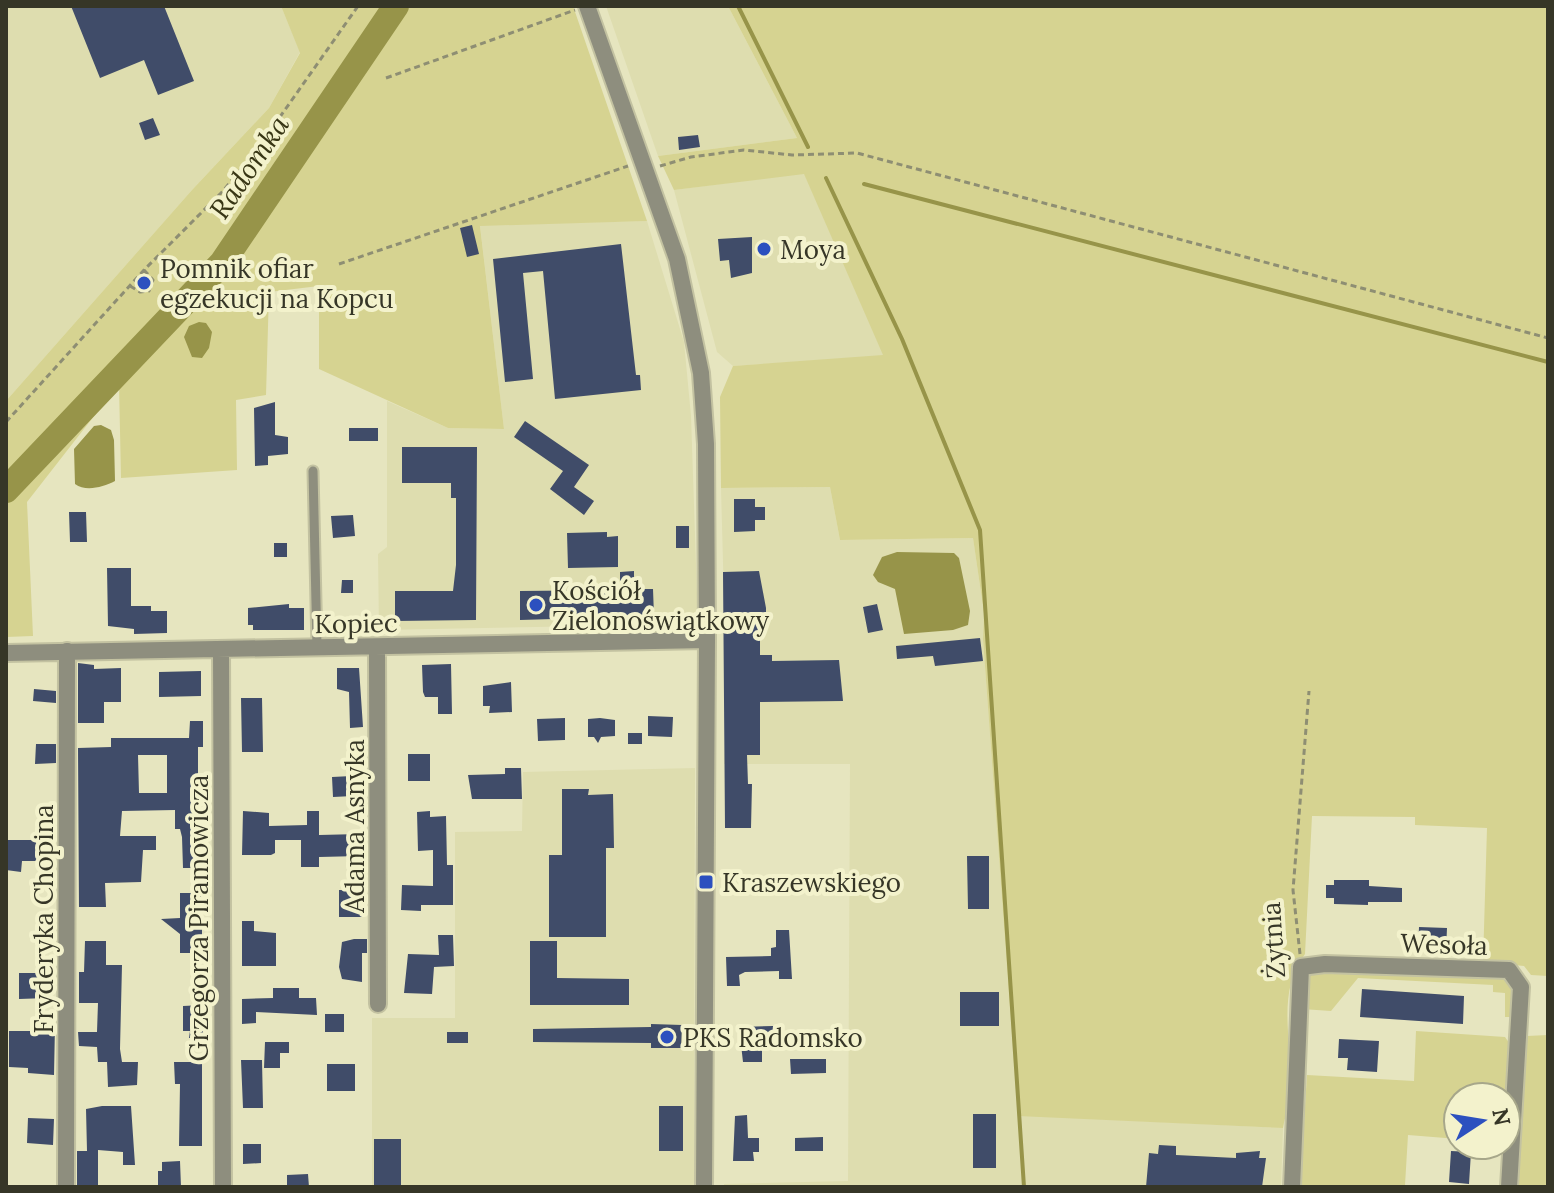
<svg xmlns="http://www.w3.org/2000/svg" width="1554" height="1193" viewBox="0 0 1554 1193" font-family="Lora,serif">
<rect width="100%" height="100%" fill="#e6e5bf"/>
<path fill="#deddaf" d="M6 6H281L300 52 269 108 192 190 6 401Z
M606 6H728L797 138 658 156Z
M804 173 884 356 733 366 717 352 674 190Z
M647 221 684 342 691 416 698 624 379 630 378 554 387 547V401L448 428 504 429 480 225Z
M830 487 840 540 973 538 984 613 983 639 1018 1115 1283 1128 1281 1187H724V1184L848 1181 850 764H724L727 711 721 488Z
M695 768 694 1187H372V1018H455V832L522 831 523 772Z"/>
<path fill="#d6d391" d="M281 6H573L647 221 480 226 504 429 448 428 319 369V286L269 292 266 395 236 400 237 470 121 478 119 384 27 502 33 636 6 637V401L192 190 269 108 300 53Z
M728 6H1548V976L1531 975 1524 966 1483 962 1487 828 1415 825V817L1312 816 1305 954C1275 993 1293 1045 1291 1090 1290 1102 1285 1116 1283 1128L1018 1116 983 639 984 613 973 538 840 540 830 487 721 488 720 397 733 366 883 355 804 174 674 190 658 156 797 138Z
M1319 969 1502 978 1515 987 1513 1017H1505V993L1493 992V985L1358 978 1331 1011 1302 1009 1305 976Z
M1416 1031 1505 1037 1512 1047 1506 1136V1097H1458V1139L1408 1135 1405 1185 1418 1187H1300L1307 1075 1414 1081Z
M1548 1035V1187H1518L1527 1036Z"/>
<path fill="#979449" d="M199 322 206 323 212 332 209 348 202 358 192 357 184 337 189 326Z
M101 425 111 430 114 440 115 481C103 487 86 492 75 484L74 449 94 426Z
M897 552 954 553 959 558 970 611 968 625 953 630 904 634 895 589 878 582 873 575 882 557Z"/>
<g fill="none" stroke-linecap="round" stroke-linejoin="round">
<path stroke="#979449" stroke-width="4" d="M738 6 808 147
M826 178 902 339 980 530 1024 1187
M864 184 1548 362"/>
<path stroke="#979449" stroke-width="26" d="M6 490 222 263 396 6"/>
</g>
<path fill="#404c69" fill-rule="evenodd" d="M71 6H164L194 81 158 95 144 60 100 78Z
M153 118 160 135 145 140 139 123Z
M698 135 700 147 679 150 678 137Z
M472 225 479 254 467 257 460 228Z
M752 237V273L731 278 729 260 720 261 718 239Z
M621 244 636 375H640L641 390 555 399 543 271 523 273 533 379 505 382 493 259Z
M275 402V435L288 437V454L268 456V465L255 466 254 408Z
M525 421 589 465 574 487 594 501 584 515 550 489 563 471 514 437Z
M349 428H378V441H349Z
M402 447H477L476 620 395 621V591H453L456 565V498H451V483H402Z
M734 499H755V507H765V520H755V531L734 532Z
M69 512H86L87 542H70Z
M353 515 355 536 333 538 331 516Z
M676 526H689V548H676Z
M607 532V537L618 536V567L568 568 567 533Z
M274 543H287V557H274Z
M107 568H131V606H151V611H167V633L134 634V629L108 626Z
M634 571V589H653L654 616 520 620V591L620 590V572Z
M759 571 766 608V622L760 623V655H772V661L839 660 843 701 760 702V755H747L748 784H752L751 828H725L723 572Z
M342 580H353V593H341Z
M289 604V608H304V630H253V625H248V608Z
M877 604 883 630 868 633 863 607Z
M980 638 983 661 935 666 933 656 897 659 896 646Z
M78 663 94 665V669L121 668V702H104V723H78Z
M451 664 452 714H438V697H425L423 692 422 665Z
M337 668H359L363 727 350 728 349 692 337 689Z
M201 671V696L159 697V672Z
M511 682 512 712 489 713 490 706H483V686Z
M34 689 56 691V703L33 701Z
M241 698H262L263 752H242Z
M648 716 673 717 672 737 648 736Z
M565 718V740L538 741 537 719Z
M600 718 615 720V736L601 737 598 743 594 737H588V719Z
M190 721H203V747H198V815H202L205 868H183L182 837 180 829H175V810L122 811 120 836H156V850H143L141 882 105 883 106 907H79L78 748 111 747V738H189ZM138 755H167V793H139Z
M628 733H642V744H628Z
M36 744H56V763L35 764Z
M408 754H430V781H408Z
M505 768H521L522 799H472L468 775 505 774Z
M352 776 353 796 333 797 332 777Z
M562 789H589L588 795 613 794 614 848H606V937H549V855H562Z
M243 811 269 813V826L307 825V811H319V835L360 834V856L319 857V867H301V840H275V853L271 855H242Z
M430 811V817L446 816 447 865H453V905H421V911L401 910 402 885 433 886V850L418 851 417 812Z
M6 840H49L47 861H22L21 872 6 870Z
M967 856H989V909H968Z
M1334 880H1369V886L1402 888V902H1368V905L1334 904V898H1326V885H1334Z
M339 890H362V917H339Z
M180 893H202V953H180V934L161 919 180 918Z
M242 921H254V931L276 933V966H242Z
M1419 927 1447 928 1446 951H1418Z
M776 930H789L792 979H779V971L745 972 739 975 740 986H727L726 957 771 956V948L776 947Z
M438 935H453L454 966 434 967 432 994 404 993 408 954 439 955Z
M354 939H367V953H362V982L342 979 339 967 342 942Z
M85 941H106V965H122L120 1049 122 1062H138L137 1085 108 1087 107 1062H98L97 1047 79 1046 78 1032H97L98 1003H79V972H84Z
M530 941H557V978L629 979V1005H530Z
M19 973H47V998L19 999Z
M273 988H299V998H316L317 1015 256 1012V1023L242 1024V999L273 998Z
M1362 989 1464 996 1463 1024 1360 1017Z
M960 992H999V1026H960Z
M203 1005V1038H189L190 1031H183V1006Z
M325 1014H344V1032H325Z
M651 1024 682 1025 681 1048H651V1043L533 1042V1029L651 1027Z
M34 1025H55L54 1075 28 1073V1068L9 1067V1031H34Z
M773 1026V1049H762V1062H743L739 1027Z
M447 1032H468V1043H447Z
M1339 1039 1379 1041 1377 1072 1347 1070 1348 1058H1338Z
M265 1042H289V1053H280V1068H264Z
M790 1059H826V1073L791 1074Z
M241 1060H262L263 1108H243Z
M174 1062H202V1146H179L180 1084H175Z
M327 1064H355V1091H327Z
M102 1106H131L135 1165H123V1152L98 1150V1187H77V1151H87L86 1109Z
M659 1106H683V1151H659Z
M973 1114H996V1168H973Z
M747 1115 748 1138H759V1152H753L754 1161H733L735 1116Z
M28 1118 54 1119 53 1145 27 1143Z
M823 1137V1151H795V1138Z
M374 1139H401V1187H374Z
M243 1144H261V1163L243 1164Z
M1159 1145 1176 1146V1155L1236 1158V1153L1260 1151 1259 1158H1266L1262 1187H1146L1149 1153 1158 1154Z
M1451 1151 1471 1152 1469 1184 1449 1182Z
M180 1161 181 1187 158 1186V1171H162V1162Z
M308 1174 309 1187H287V1175Z"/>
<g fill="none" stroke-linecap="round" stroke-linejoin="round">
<defs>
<path id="lane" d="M313 471 317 647"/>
<path id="street" d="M587 6 677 259 701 373 706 444 707 640 704 1187
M377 647 378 1004
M221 649 223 1187
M6 653 707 640
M66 1187 67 651
M1292 1187 1301 967 1325 964 1509 970 1521 987 1509 1187"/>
</defs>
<use href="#lane" stroke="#c3c2a1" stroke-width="13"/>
<use href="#street" stroke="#c3c2a1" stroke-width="20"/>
<path stroke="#8e8e73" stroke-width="3" stroke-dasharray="6 4" stroke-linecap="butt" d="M386 78 575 10
M660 166 691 157 744 150 792 155 857 153 1548 338
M339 264 628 166
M130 286 140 292 149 291 153 280 144 270
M6 422 144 270 223 191 256 151 358 6
M1300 954 1293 890 1309 691"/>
<use href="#lane" stroke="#8e8e7e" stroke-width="9"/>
<use href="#street" stroke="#8e8e7e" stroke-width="16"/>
</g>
<g fill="#2c50bf" stroke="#f3f2cc" stroke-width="3">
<circle cx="764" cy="249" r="8"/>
<circle cx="144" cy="283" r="8"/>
<circle cx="536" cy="605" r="8"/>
<rect x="698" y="874" width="16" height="16" rx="4"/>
<circle cx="667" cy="1037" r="8"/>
</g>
<g text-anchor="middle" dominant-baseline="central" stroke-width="8" stroke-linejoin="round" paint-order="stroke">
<g font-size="26" fill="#363627" stroke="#f3f2cc" text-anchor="start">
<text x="780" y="249">Moya</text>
<text x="160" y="268">Pomnik ofiar<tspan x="160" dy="30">egzekucji na Kopcu</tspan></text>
<text x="552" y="590">Kościół<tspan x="552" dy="30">Zielonoświątkowy</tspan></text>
<text x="722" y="882">Kraszewskiego</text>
<text x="683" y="1037">PKS Radomsko</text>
</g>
<g font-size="26" fill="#363627" stroke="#f3f2cc">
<text transform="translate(356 623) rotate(-1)">Kopiec</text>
<text transform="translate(354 826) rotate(-90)">Adama Asnyka</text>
<text transform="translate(198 918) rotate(-90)">Grzegorza Piramowicza</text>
<text transform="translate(43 919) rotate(-90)">Fryderyka Chopina</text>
<text transform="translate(1273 940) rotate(-94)">Żytnia</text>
<text transform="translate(1444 944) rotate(2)">Wesoła</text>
</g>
<g font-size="28" font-style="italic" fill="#383615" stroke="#f3f2cc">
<text transform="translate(249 167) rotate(-56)">Radomka</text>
</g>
</g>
<rect width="1554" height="1193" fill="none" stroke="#363627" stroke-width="16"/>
<g transform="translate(1482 1121) rotate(78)"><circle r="38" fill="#f3f2cc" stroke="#a7a78a" stroke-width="2"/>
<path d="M0-6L14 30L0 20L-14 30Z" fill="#2c50bf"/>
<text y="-12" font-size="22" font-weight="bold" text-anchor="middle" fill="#363627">N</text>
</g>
</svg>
